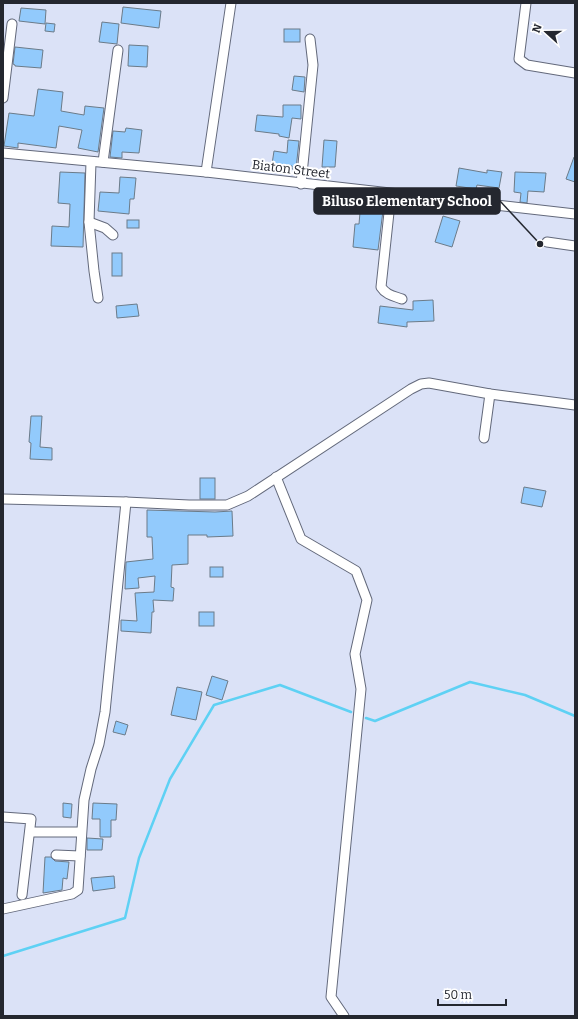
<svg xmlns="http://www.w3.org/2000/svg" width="578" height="1019" font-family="Bitter,serif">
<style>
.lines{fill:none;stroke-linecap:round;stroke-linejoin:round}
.stream{stroke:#5ed1f4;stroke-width:2.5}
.building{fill:#92cafc;stroke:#6b7b89}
.minor-casing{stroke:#63697b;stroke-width:11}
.minor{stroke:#fff;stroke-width:9}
.labels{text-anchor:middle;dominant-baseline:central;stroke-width:4;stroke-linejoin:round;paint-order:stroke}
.street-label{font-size:13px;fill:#24272f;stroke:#fff}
.leader{fill:none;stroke:#24272f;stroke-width:1.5}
.callout-dot{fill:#24272f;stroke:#fff;stroke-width:1.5}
.callout{fill:#24272f;stroke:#24272f;stroke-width:1.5}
.callout-label{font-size:14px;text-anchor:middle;font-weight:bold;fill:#fff}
</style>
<rect width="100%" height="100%" fill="#dbe2f7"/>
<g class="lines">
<g class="stream">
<path d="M366 718 375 721 470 682 525 695 575 716"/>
<path d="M3 956 125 918 139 858 170 779 214 705 280 685 351 712"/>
</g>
</g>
<g class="building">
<path d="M123 7 161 11 159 28 121 23Z"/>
<path d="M21 8 46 10 45 24 19 21Z"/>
<path d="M102 22 119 24 117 44 99 42Z"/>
<path d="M46 23 55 24 54 32 45 31Z"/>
<rect x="284" y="29" width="16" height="13"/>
<path d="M129 45 148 46 147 67 128 66Z"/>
<path d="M15 47 43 50 41 68 15 66V65L13 64Z"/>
<path d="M294 76 305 77 304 92 292 90Z"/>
<path d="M38 89 63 92 61 111 84 115 85 106 104 108 98 152 78 148 82 130 59 126 56 148 18 143V148L4 146 9 113 34 116Z"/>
<path d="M283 105H301V119L292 118 289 138 279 136V134L255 131 257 115 283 117Z"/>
<path d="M126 128 142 130 139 153 122 152V158L110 157 113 131 125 132Z"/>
<path d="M288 140 299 141 296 169H292V166L272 164 274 151 287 153Z"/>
<path d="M324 140 337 141 335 167H322Z"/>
<path d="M574 157H575V182L566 179Z"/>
<path d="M459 168 487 173V170L502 172 499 188 477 185 476 189 456 186Z"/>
<path d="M60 172 85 173 83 247 51 246 52 226 69 227 70 204 58 203Z"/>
<path d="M515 172 546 173 544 192 528 191 527 203 520 202 521 193 514 192Z"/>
<path d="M120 177 136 178 134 199H130L129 214 98 211 100 192 119 193Z"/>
<path d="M361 201 384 203 378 250 353 247 355 224H359Z"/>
<path d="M443 216 460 221 452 247 435 242Z"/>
<rect x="127" y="220" width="12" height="8"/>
<rect x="112" y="253" width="10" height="23"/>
<path d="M433 300 434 321 407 322V327L378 323 380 306 413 310V301Z"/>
<path d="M137 304 139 316 117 318 116 306Z"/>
<path d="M31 416H42L40 447 52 448V460L30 459 31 443 29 442Z"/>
<rect x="200" y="478" width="15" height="21"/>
<path d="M524 487 546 491 542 507 521 503Z"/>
<path d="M147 510 215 512 232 511 233 536 207 537V535H188V564L172 565 171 587 174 588 173 601 153 600 154 612H152L151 633 121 631V620L137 621 135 593 154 592 155 576 138 578 139 588 125 589 126 562 153 559 152 537H147Z"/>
<rect x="210" y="567" width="13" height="10"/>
<rect x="199" y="612" width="15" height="14"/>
<path d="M212 676 228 681 222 700 206 695Z"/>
<path d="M177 687 202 692 196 720 171 715Z"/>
<path d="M116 721 128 725 125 735 113 732Z"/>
<path d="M63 803 72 804 71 818 63 817Z"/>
<path d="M93 803 117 804 116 820H111V837H100V819H92Z"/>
<path d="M87 838 103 839 102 850H87Z"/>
<path d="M45 857H51L55 861 69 862 67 879 63 878 62 890 43 893Z"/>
<path d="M114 876 115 888 93 891 91 878Z"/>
</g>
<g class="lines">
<g class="minor-casing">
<g id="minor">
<path d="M526 3 519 59 527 65 575 73"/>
<path d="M3 98 12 24"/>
<path d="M3 153 206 172 575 214"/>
<path d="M91 162 89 222 94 271 98 298"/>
<path d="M103 162 118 50"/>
<path d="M206 172 231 3"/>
<path d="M301 184 313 65 310 39"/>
<path d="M391 194 381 287C386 295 394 296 402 299"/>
<path d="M89 222 105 228 113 235"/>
<path d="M547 242 575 246"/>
<path d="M484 438 490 394"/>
<path d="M276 477 301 539 356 571 367 600 355 654 361 689 331 997 344 1016"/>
<path d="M3 499 126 502 189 505H227L248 496 411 389 421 384 429 383 490 394 575 405"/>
<path d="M3 817 31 819 22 895"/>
<path d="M30 832H81"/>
<path d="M56 855 80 856"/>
<path d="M3 909 72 894 78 890 84 800 91 769 99 744 105 712 126 502"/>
</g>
</g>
<use href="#minor" class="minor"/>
</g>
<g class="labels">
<g class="street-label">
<text transform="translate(291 169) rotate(7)">Biaton Street</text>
</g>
</g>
<path class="leader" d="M540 244L500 201"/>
<circle class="callout-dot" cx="540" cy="244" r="4"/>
<rect class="callout" x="314" y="188" width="186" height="26" rx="4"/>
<g class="callout-label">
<text x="407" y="206">Biluso Elementary School</text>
</g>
<rect width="578" height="1019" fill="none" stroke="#24272f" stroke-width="8"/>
<g transform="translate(546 32) rotate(291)" stroke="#ffffff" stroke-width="3" paint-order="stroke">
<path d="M0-3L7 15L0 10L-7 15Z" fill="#24272f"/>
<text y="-6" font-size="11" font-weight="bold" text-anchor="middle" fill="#24272f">N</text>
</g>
<path d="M438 999v6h68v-6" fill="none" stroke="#24272f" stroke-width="2"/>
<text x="444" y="999" font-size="12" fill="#24272f" stroke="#ffffff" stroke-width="3" paint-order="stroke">50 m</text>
</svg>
